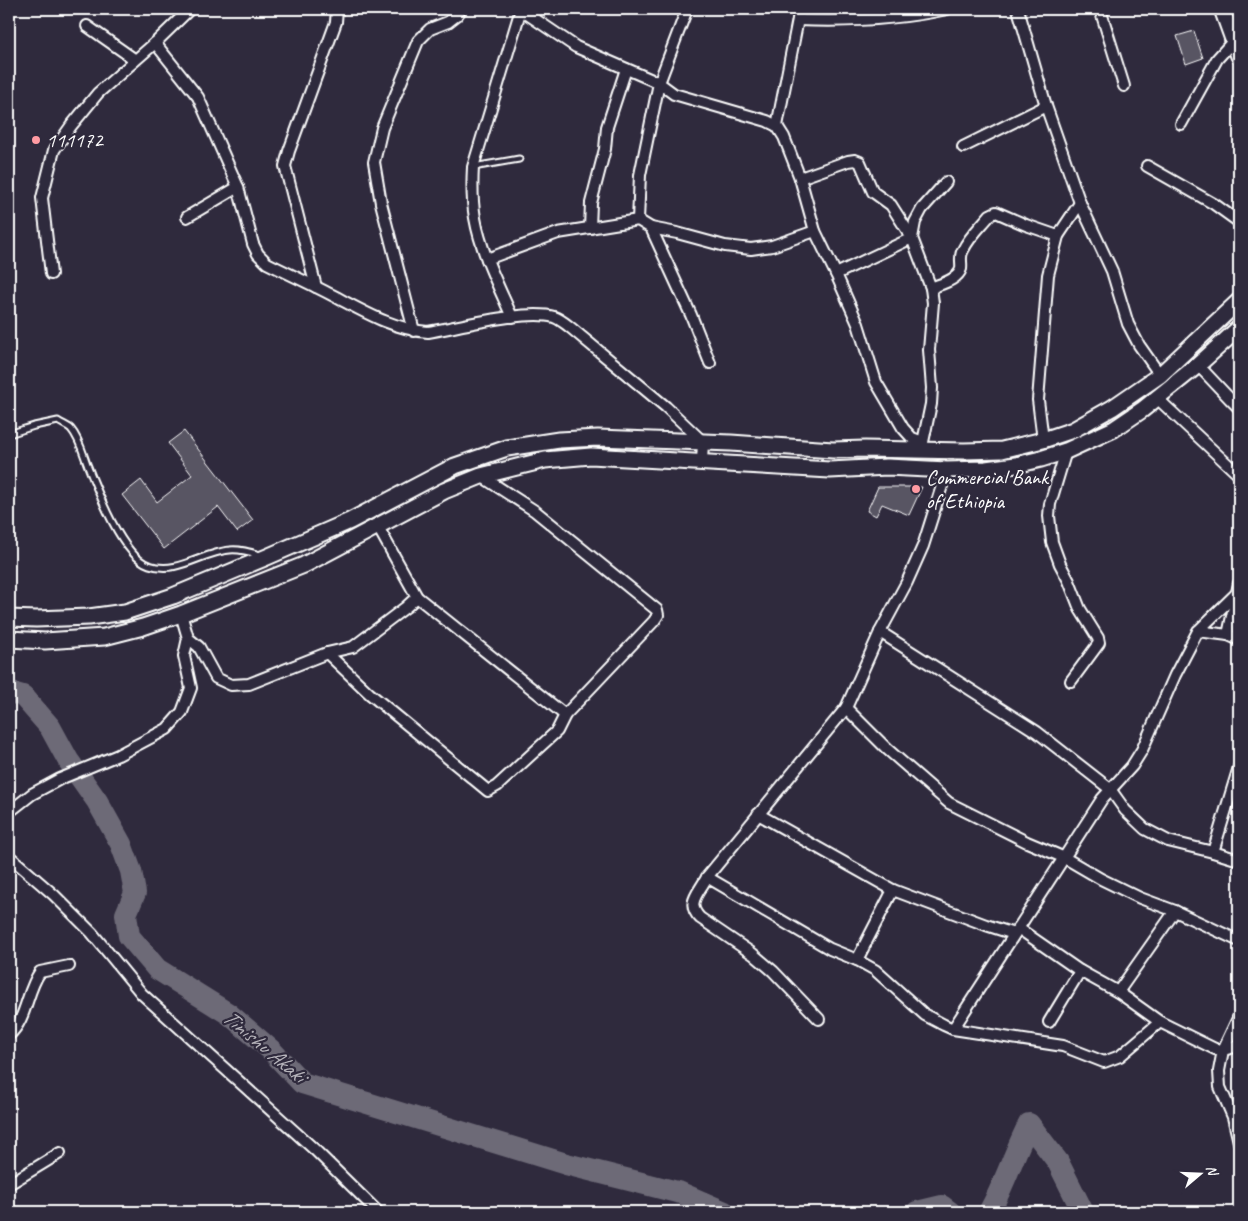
<svg xmlns="http://www.w3.org/2000/svg" width="1248" height="1221" font-family="Caveat,sans-serif">
<style>
.lines{fill:none;stroke-linecap:round;stroke-linejoin:round}
.river{stroke:#6d6a77;stroke-width:22}
.building{fill:#595564;stroke:#fff}
.service-casing{stroke:#fff;stroke-width:9}
.minor-casing{stroke:#fff;stroke-width:14}
.primary-casing{stroke:#fff;stroke-width:19}
.service{stroke:#2f2a3d;stroke-width:5}
.minor{stroke:#2f2a3d;stroke-width:10}
.primary{stroke:#2f2a3d;stroke-width:15}
.poi-dot{fill:#ff9aa2;stroke:#2f2a3d;stroke-width:2}
.labels{text-anchor:middle;dominant-baseline:central;stroke-width:4.5;stroke-linejoin:round;paint-order:stroke}
.poi-label{font-size:21px;fill:#fff;stroke:#2f2a3d;text-anchor:start}
.water-label{font-size:22px;font-style:italic;fill:#b6b4bb;stroke:#2f2a3d}
</style>
<rect width="100%" height="100%" fill="#2f2a3d"/>
<filter id="ink" filterUnits="userSpaceOnUse"><feTurbulence type="fractalNoise" baseFrequency=".02" numOctaves="2"/><feDisplacementMap in="SourceGraphic" scale="10" xChannelSelector="R" yChannelSelector="G"/><feConvolveMatrix kernelMatrix="1 2 1 2 8 2 1 2 1" color-interpolation-filters="sRGB"/></filter>
<g filter="url(#ink)">
<g class="lines">
<g class="river">
<path d="M9 692 23 696 50 727 68 760 97 801 121 844 131 871 135 893 126 914 129 936 157 969 229 1014 271 1050 302 1083 566 1164 681 1193 725 1212"/>
<path d="M917 1212 942 1206 950 1212"/>
<path d="M989 1212C1005 1184 1014 1153 1029 1124L1058 1162 1083 1212"/>
</g>
</g>
<g class="building">
<path d="M1194 31 1203 58 1186 64 1177 36Z"/>
<path d="M184 431 253 520 237 532 218 507 164 549 122 495 141 480 157 502 192 475 168 443Z"/>
<path d="M878 487H922L909 515 882 504 876 516 867 511Z"/>
</g>
<g class="lines">
<g class="service-casing">
<g id="service">
<path d="M473 167 519 159"/>
<path d="M9 434 34 426 58 421C62 424 68 426 71 429 79 438 83 453 87 464 97 490 122 556 149 565 178 575 202 552 230 550 240 549 250 552 260 555"/>
</g>
</g>
<g class="minor-casing">
<g id="minor">
<path d="M520 9 576 47 659 83 674 94 767 121 777 126 784 137 800 178 815 231 836 274 858 324 876 382 903 428 912 438 923 442V449"/>
<path d="M1018 9 1046 106 1080 203 1112 271 1128 324 1139 345 1160 375"/>
<path d="M1100 9 1124 86"/>
<path d="M798 20C848 22 897 20 947 9"/>
<path d="M87 26 134 59"/>
<path d="M155 43 198 97 238 187 253 244 258 254 267 263C289 274 311 284 332 295 363 311 392 329 428 332 458 327 527 309 554 317 560 319 566 324 571 328L666 407 703 442 702 462"/>
<path d="M1181 124 1217 59 1234 40"/>
<path d="M777 126 800 9"/>
<path d="M963 147 1046 106"/>
<path d="M1147 166 1214 204 1239 222"/>
<path d="M800 178 848 161 855 160 860 162 873 192 891 205 912 238 836 274"/>
<path d="M187 217 238 187"/>
<path d="M638 220 640 175 659 83 687 9"/>
<path d="M590 228 591 203 605 149 607 127 626 69"/>
<path d="M651 228 677 233 725 246 751 249 772 246 815 231"/>
<path d="M487 259 558 233 638 220 651 228 691 315 710 363"/>
<path d="M51 274 42 198 54 150 71 126 98 93 155 43 190 9"/>
<path d="M316 287 285 166 289 151 336 22 337 9"/>
<path d="M931 288C940 284 958 280 961 269 962 262 959 256 963 250 969 237 981 226 990 215L996 212 1026 225 1058 236"/>
<path d="M512 317C498 285 481 252 475 218 472 201 472 184 473 167L521 9"/>
<path d="M414 331 381 203 374 162 382 128 418 41 430 29 448 22 457 15 461 9"/>
<path d="M1198 365 1230 399 1239 408"/>
<path d="M1157 398 1239 475"/>
<path d="M1043 440 1038 400 1048 275 1058 236 1080 203"/>
<path d="M923 442 931 404 932 388 929 350 933 303 931 288 912 238 915 222 922 209 946 182"/>
<path d="M1066 451 1050 504 1049 516 1052 542 1060 564 1069 581 1080 609 1098 638 1099 643 1071 681"/>
<path d="M378 527 417 597 565 715"/>
<path d="M1198 631 1237 593"/>
<path d="M880 632 1037 732 1110 789 1125 810 1145 829 1168 841 1213 852 1239 767"/>
<path d="M1228 635 1239 583"/>
<path d="M188 638 199 647 216 678 231 685 249 684 327 653 353 647 406 607 417 597"/>
<path d="M327 653 370 694 488 791 497 786 557 731 565 715 654 621 658 615 657 610 535 511 481 476"/>
<path d="M846 708 887 749 949 803 1027 842 1065 858 1101 879 1140 898 1175 911 1239 941"/>
<path d="M9 812 32 794 60 779 118 755 167 729 182 712 191 688 184 656 188 638 181 614"/>
<path d="M758 814 893 890 986 925 1014 934"/>
<path d="M1213 852 1239 860"/>
<path d="M9 856 54 895 92 933 142 994 315 1150 378 1212"/>
<path d="M707 877 830 949 857 960 875 970 925 1015 944 1025 953 1029 1063 1046 1104 1062 1120 1056 1160 1022"/>
<path d="M1018 928 1080 971 1118 992 1160 1022 1215 1049 1223 1050 1239 1016"/>
<path d="M857 960 893 890"/>
<path d="M1118 992 1175 911"/>
<path d="M819 1019 773 971 753 954 700 918C685 903 699 893 707 877L846 708 880 632 907 582 923 546 947 470"/>
<path d="M1049 1022 1080 971"/>
<path d="M953 1029 1102 799 1132 766 1142 750 1175 675 1198 631 1228 635 1239 640"/>
<path d="M9 1035C27 1019 26 992 40 972L69 966"/>
<path d="M1239 1046 1223 1050 1219 1071 1220 1087 1233 1117 1239 1142"/>
<path d="M9 1184 60 1153"/>
</g>
</g>
<g class="primary-casing">
<g id="primary">
<path d="M1222 9 1239 56"/>
<path d="M9 618 36 619 89 617 125 612 173 596 267 557 350 521 455 466 507 448 559 440 598 438 731 443 833 450 865 449 964 451 1002 450 1043 440 1073 430 1112 408 1160 375 1239 301"/>
<path d="M9 639 45 641 104 637 143 627 181 614 304 565 444 491 481 476 545 460 591 456 830 470 887 467 947 470 986 469 1016 465 1041 459 1066 451 1114 429 1142 410 1198 365 1239 328"/>
</g>
</g>
<use href="#service" class="service"/>
<use href="#minor" class="minor"/>
<use href="#primary" class="primary"/>
</g>
</g>
<g class="poi-dot">
<circle cx="36" cy="140" r="5"/>
<circle cx="916" cy="489" r="5"/>
</g>
<g class="labels">
<g class="poi-label">
<text x="46" y="140">111172</text>
<text x="926" y="477">Commercial Bank<tspan x="926" dy="24">of Ethiopia</tspan></text>
</g>
<g class="water-label">
<text transform="translate(264 1046) rotate(40)">Tinishu Akaki</text>
</g>
</g>
<rect width="1248" height="1221" fill="none" stroke="#2f2a3d" stroke-width="30"/>
<rect x="15" y="15" width="1218" height="1191" fill="none" stroke="#fff" stroke-width="2" filter="url(#ink)"/>
<g transform="translate(1200 1174) rotate(71)" stroke="#2f2a3d" stroke-width="4" paint-order="stroke">
<path d="M0-4L9 19L0 12L-9 19Z" fill="#ffffff"/>
<text y="-8" font-size="14" font-weight="bold" text-anchor="middle" fill="#ffffff">N</text>
</g>
</svg>
